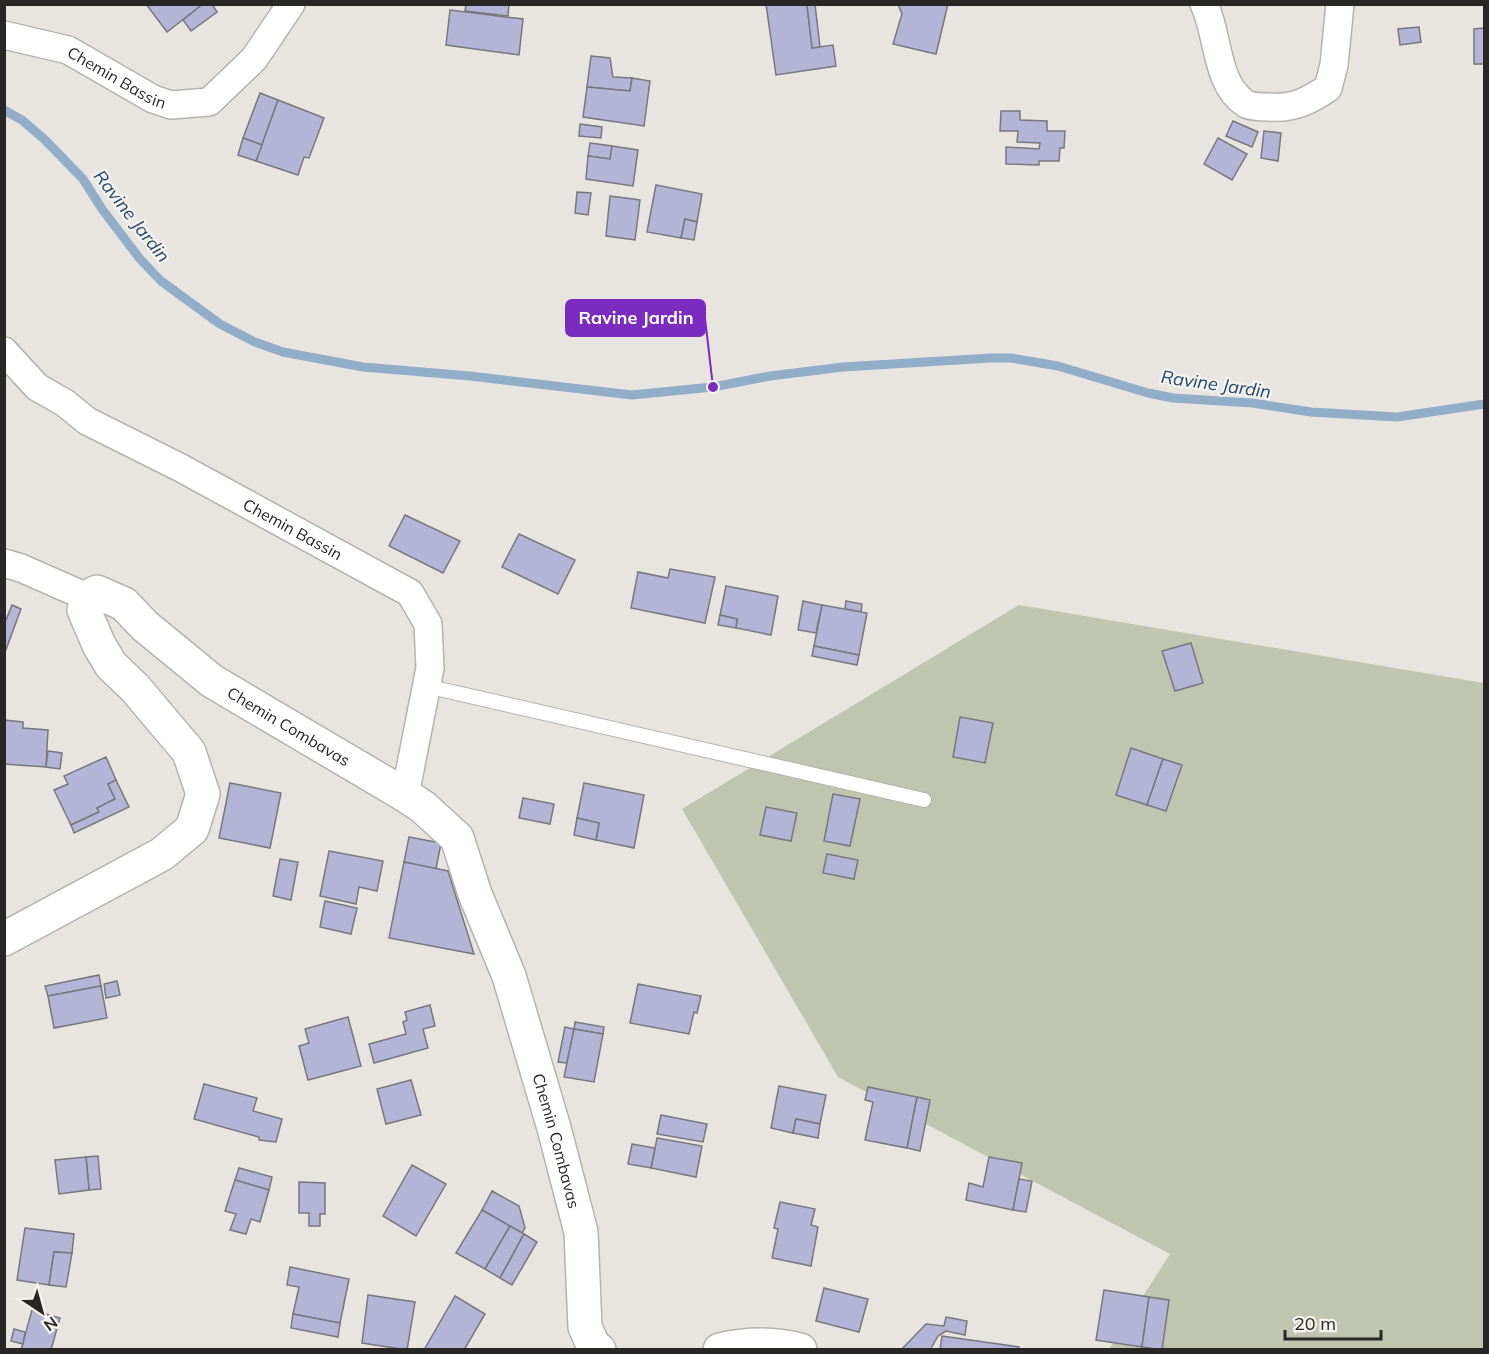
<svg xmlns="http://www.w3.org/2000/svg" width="1489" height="1354" font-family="Mulish,sans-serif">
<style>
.green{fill:#c0c5af}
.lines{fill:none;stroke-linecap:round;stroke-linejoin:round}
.stream{stroke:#92adc7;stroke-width:9}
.building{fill:#b3b4d6;stroke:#77777c;stroke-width:1.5}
.service-casing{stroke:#b6b3ae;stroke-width:16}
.minor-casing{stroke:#b6b3ae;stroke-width:30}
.tertiary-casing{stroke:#b6b3ae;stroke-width:36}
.service{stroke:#fff;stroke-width:14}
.minor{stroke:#fff;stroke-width:27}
.tertiary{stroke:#fff;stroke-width:33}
.labels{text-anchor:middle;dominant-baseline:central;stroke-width:4.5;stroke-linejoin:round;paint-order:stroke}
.street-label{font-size:16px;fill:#282725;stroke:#f6f2ed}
.water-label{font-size:18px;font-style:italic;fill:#20496f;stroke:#f6f2ed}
.leader{fill:none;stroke:#7b2cbf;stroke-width:2}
.callout-dot{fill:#7b2cbf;stroke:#f6f2ed;stroke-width:2}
.callout{fill:#7b2cbf;stroke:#7b2cbf;stroke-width:2}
.callout-label{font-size:18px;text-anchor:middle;font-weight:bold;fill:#fff}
</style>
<rect width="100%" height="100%" fill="#e8e5e0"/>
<path class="green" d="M1019 605 1484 683V1349H1109L1170 1254 838 1077 682 809Z"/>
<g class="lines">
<path class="stream" d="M4 110 22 120 44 139 83 179 102 209 140 259 161 281 220 324 255 342 283 352 363 367 470 376 632 395 713 387 770 376 843 367 991 358H1011L1058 366 1148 393 1173 398 1252 403 1311 412 1397 417 1484 404"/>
</g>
<g class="building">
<path d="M146 4H203L167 32Z"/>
<path d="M203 4H212L217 12 191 31 183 20Z"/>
<path d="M466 4H509L508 16 465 11Z"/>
<path d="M766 4H812L807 5 812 48 833 45 836 66 776 75Z"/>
<path d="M815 4 820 47 812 48 807 5Z"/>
<path d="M898 4H948L936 54 893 44 902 14Z"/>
<path d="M450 10 523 19 519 55 446 45Z"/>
<path d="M1419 27 1421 42 1400 45 1398 29Z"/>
<path d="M1484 28V64H1474V29Z"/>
<path d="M591 56 610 58 613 77 632 78 630 91 587 87Z"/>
<path d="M632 78 650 81 644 126 583 117 587 87 630 91Z"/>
<path d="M260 93 278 100 262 145 243 138Z"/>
<path d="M278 100 324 118 309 158 304 157 298 175 256 161Z"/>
<path d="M1001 111H1020V120L1047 121V131H1065L1064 148H1060L1059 161H1039V165L1006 164V147L1039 149 1040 143 1017 142 1018 131H1000Z"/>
<path d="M1233 121 1258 132 1252 147 1226 136Z"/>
<path d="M580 124 602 127 601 138 579 136Z"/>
<path d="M1264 131 1281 133 1278 161 1261 158Z"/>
<path d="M243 138 262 145 256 161 238 155Z"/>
<path d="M1218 138 1247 154 1232 180 1204 164Z"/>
<path d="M590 143 612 146 610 159 588 156Z"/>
<path d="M612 146 638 150 633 186 586 179 588 156 610 159Z"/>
<path d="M656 185 702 194 697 222 685 219 681 238 647 232Z"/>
<path d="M577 192 591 193 588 215 575 213Z"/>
<path d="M610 196 640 200 635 240 606 236Z"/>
<path d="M685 219 697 222 694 240 681 238Z"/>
<path d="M405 515 460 541 443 573 389 546Z"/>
<path d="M519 534 575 560 558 594 502 567Z"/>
<path d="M670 569 715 577 705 623 631 608 638 572 668 578Z"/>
<path d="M726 586 778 596 771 635 736 628 737 619 720 615Z"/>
<path d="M803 601 822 605 816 633 798 630Z"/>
<path d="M846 601 862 604 861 612 845 609Z"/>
<path d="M12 605 21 609 4 655V625Z"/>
<path d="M822 605 867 613 859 655 814 646Z"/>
<path d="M720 615 737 619 736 628 718 625Z"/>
<path d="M1191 643 1203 683 1175 691 1162 651Z"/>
<path d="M814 646 859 655 857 665 812 656Z"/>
<path d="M960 717 993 723 985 763 953 757Z"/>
<path d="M4 720 23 722V728L48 730 46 767 4 764Z"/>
<path d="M1131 748 1163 759 1147 805 1116 795Z"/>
<path d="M48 751 62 753 60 769 46 767Z"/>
<path d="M106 757 116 780 108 784 115 799 97 808 99 812 71 825 54 790 68 784 64 776Z"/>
<path d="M1163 759 1182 765 1166 811 1147 805Z"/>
<path d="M116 780 129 807 74 833 71 825 99 812 97 808 115 799 108 784Z"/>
<path d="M230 783 281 793 270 848 219 838Z"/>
<path d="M584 783 644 795 634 848 596 840 599 823 577 818Z"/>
<path d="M833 794 860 799 850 846 824 841Z"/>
<path d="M523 798 554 804 550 824 519 818Z"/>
<path d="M766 807 797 813 791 841 760 835Z"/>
<path d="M577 818 599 823 596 840 574 835Z"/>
<path d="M409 837 441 843 436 869 404 862Z"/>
<path d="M329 851 383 861 377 891 359 887 356 904 320 896Z"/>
<path d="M827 854 858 860 854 879 823 873Z"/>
<path d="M280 859 298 862 291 900 273 896Z"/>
<path d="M404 862 448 871 474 954 389 938Z"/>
<path d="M325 901 357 908 351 934 320 927Z"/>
<path d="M99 975 101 986 48 996 45 986Z"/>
<path d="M117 981 120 995 106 998 104 984Z"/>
<path d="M638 984 701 996 697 1013 694 1012 689 1034 630 1023Z"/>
<path d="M101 986 107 1018 54 1028 48 996Z"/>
<path d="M430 1005 435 1026 423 1029 428 1048 374 1063 369 1044 406 1034 403 1022 407 1020 405 1012Z"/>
<path d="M348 1017 361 1066 308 1080 299 1046 309 1043 305 1029Z"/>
<path d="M575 1022 604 1027 603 1034 574 1029Z"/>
<path d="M565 1027 574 1029 567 1063 558 1062Z"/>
<path d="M574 1029 603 1034 594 1082 564 1077Z"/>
<path d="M411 1080 421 1115 386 1124 377 1089Z"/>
<path d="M204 1084 257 1098 253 1111 282 1119 276 1142 259 1140V1137L194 1119Z"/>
<path d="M779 1086 826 1095 820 1124 796 1119 793 1133 771 1128Z"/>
<path d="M868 1087 917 1097 907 1148 865 1140 873 1102 865 1100Z"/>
<path d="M917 1097 930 1100 920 1151 907 1148Z"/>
<path d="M661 1115 707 1124 703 1142 657 1134Z"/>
<path d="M796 1119 820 1124 818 1138 793 1133Z"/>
<path d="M657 1138 702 1146 696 1177 651 1168Z"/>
<path d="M632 1144 655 1148 651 1168 628 1164Z"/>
<path d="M98 1156 101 1189 89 1190 86 1157Z"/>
<path d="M86 1157 89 1190 59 1194 55 1160Z"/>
<path d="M989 1157 1022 1163 1013 1210 966 1200 969 1183 983 1187Z"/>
<path d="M412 1165 446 1184 416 1236 383 1216Z"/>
<path d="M239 1168 272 1177 269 1190 235 1180Z"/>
<path d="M1019 1179 1032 1181 1026 1212 1013 1210Z"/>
<path d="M235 1180 269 1190 260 1222 251 1219 246 1234 230 1230 236 1214 225 1211Z"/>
<path d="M299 1182 325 1183V1214H320V1226H309V1213H299Z"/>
<path d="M492 1191 519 1206 525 1228 522 1233 482 1210Z"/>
<path d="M780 1202 815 1209 811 1225 818 1227 811 1266 772 1258 778 1229 774 1228Z"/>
<path d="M482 1210 510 1226 485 1269 456 1253Z"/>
<path d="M510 1226 524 1234 500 1278 485 1269Z"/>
<path d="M25 1228 74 1234 72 1253 54 1252 49 1285 17 1280Z"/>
<path d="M524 1234 537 1242 512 1285 500 1278Z"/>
<path d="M54 1252 72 1253 66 1287 49 1285Z"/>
<path d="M290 1267 349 1279 340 1323 293 1314 299 1287 287 1285Z"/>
<path d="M824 1288 868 1299 859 1332 816 1321Z"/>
<path d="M1104 1290 1149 1297 1142 1347 1096 1340Z"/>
<path d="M368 1295 415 1302 407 1350 362 1343Z"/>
<path d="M455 1296 485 1314 464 1350H424Z"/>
<path d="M1149 1297 1169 1300 1162 1350 1142 1347Z"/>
<path d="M32 1310 60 1318 51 1350H21Z"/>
<path d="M293 1314 340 1323 338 1337 291 1328Z"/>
<path d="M946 1317 967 1321 965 1335 946 1331 938 1336 930 1350H901L926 1324 944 1326Z"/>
<path d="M14 1329 25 1332 23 1344 11 1341Z"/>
<path d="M942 1336 1019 1347V1350H940Z"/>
</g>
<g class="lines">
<g class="service-casing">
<path id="service" d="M426 686 924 800"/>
</g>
<g class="minor-casing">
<g id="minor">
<path d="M1204 4C1219 35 1215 84 1246 104 1252 107 1262 107 1269 107 1293 109 1309 101 1328 88L1334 65 1340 4"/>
<path id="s1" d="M4 35 68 50 153 99 171 105 209 102 254 59 291 4"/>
<path id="s2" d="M4 351 37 387 65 403 87 421 181 468 410 593 428 624 430 668 405 795"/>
<path d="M4 563 21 568 87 597"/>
</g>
</g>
<g class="tertiary-casing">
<g id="tertiary">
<path id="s3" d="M4 939 162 854 192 829 203 794 189 752 135 688 111 665 99 645 84 610 87 597 97 592 124 604 145 626 212 681 405 795 423 807 457 838 475 894 509 976 554 1128 581 1232 585 1327 593 1345 599 1350"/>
<path d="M720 1350C748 1343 772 1343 800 1350"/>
</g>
</g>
<use href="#service" class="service"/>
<use href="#minor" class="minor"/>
<use href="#tertiary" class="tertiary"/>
</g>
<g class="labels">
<g class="street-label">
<text stroke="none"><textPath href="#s1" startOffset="122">Chemin Bassin</textPath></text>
<text stroke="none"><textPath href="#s2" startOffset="342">Chemin Bassin</textPath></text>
<text stroke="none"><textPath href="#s3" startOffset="738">Chemin Combavas</textPath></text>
<text stroke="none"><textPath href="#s3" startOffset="1260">Chemin Combavas</textPath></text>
</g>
<g class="water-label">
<text transform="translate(132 216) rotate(52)">Ravine Jardin</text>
<text transform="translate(1216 384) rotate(8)">Ravine Jardin</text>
</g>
</g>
<path class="leader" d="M713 387L705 318"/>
<circle class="callout-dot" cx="713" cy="387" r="6"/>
<rect class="callout" x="566" y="300" width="139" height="36" rx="6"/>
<g class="callout-label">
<text x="636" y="324">Ravine Jardin</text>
</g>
<rect width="1489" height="1354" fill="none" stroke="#282725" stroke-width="12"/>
<g transform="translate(42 1312) rotate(144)" stroke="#f6f2ed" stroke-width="4.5" paint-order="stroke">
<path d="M0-4.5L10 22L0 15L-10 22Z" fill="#282725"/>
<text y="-9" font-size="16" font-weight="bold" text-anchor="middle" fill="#282725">N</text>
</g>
<path d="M1285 1330v9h96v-9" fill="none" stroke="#282725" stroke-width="3"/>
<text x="1294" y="1330" font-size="18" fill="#282725" stroke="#f6f2ed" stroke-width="4.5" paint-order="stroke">20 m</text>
</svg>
